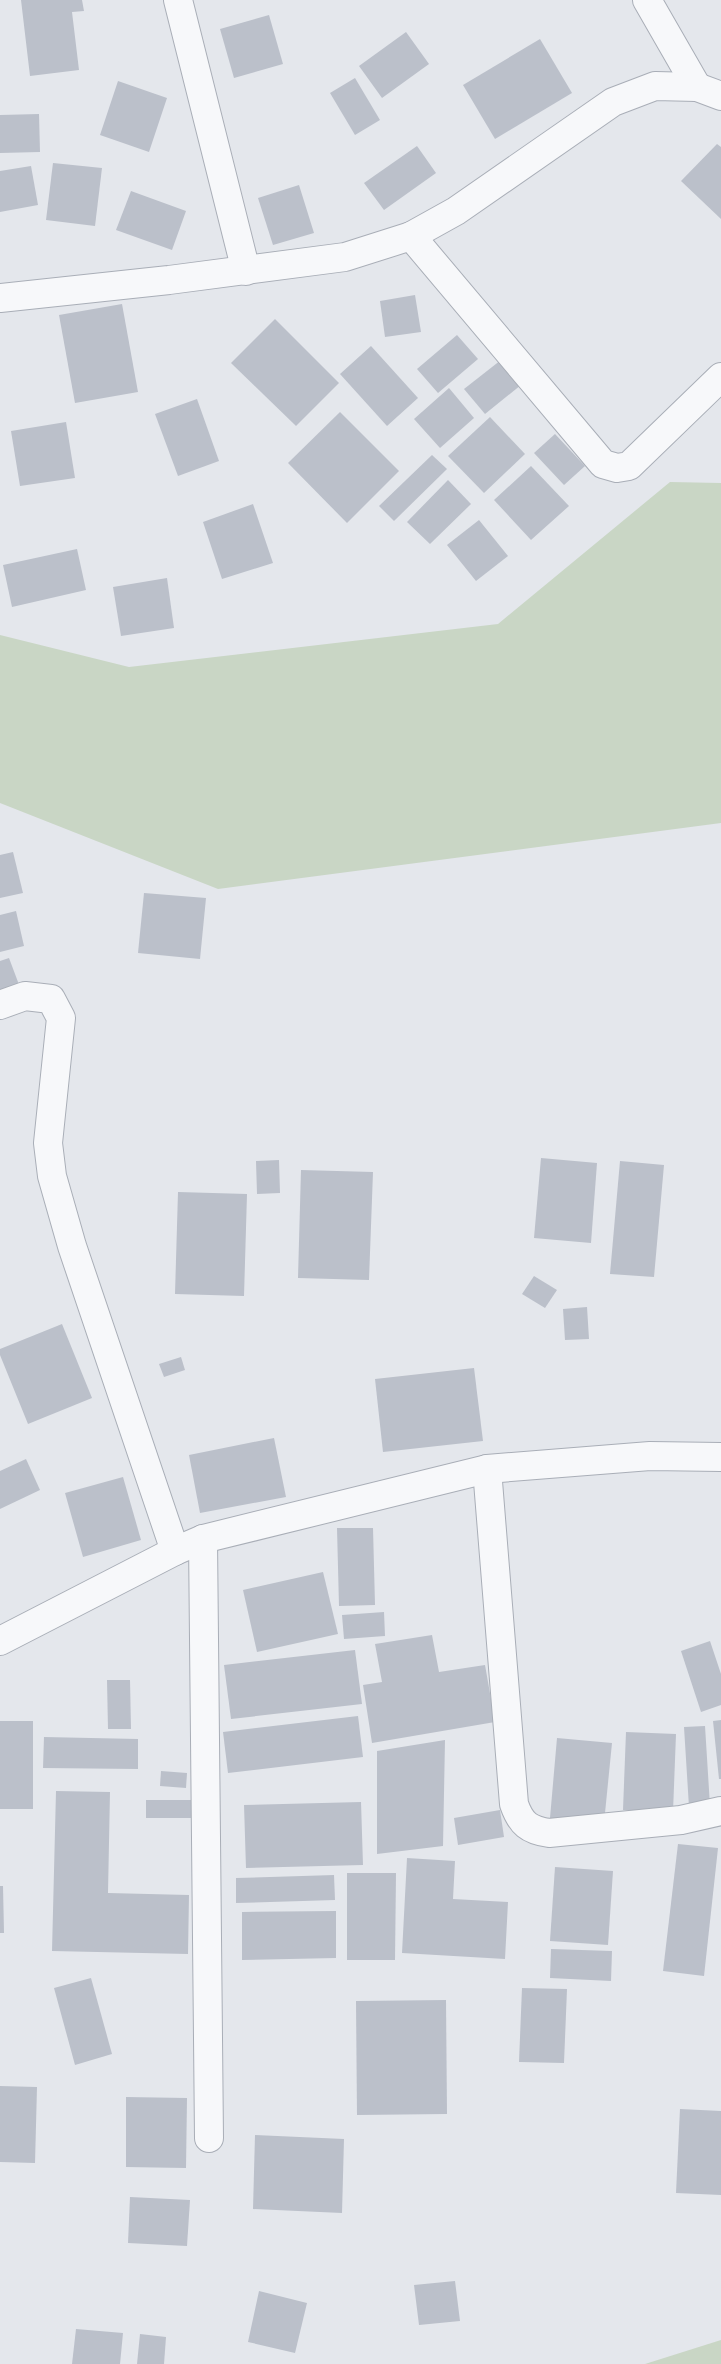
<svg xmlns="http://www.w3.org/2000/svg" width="721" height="2364" font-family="Rubik,sans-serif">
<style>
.green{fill:#c9d6c5}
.building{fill:#bbc0ca}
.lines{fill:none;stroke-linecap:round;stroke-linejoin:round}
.minor-casing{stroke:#a9aeb7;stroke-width:30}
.minor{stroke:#f7f8fa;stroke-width:28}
</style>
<rect width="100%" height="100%" fill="#e4e7ec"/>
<g class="green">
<path d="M670 482 721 483V823L218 889 0 803V635L129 667 498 624Z"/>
<path d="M721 2340V2364H645Z"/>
</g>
<g class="building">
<path d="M21 0H82L84 11 72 12 79 70 30 76Z"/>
<path d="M269 15 283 64 234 78 220 29Z"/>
<path d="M406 32 429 64 382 98 359 66Z"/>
<path d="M540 39 572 93 495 139 463 85Z"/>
<path d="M355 78 380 120 355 135 330 93Z"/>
<path d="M118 81 167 98 149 152 100 135Z"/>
<path d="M39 114 40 152 0 153V115Z"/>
<path d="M717 144 721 147V219L681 181Z"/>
<path d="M417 146 436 173 384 210 364 183Z"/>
<path d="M53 163 102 168 95 226 46 220Z"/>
<path d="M31 166 38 205 0 212V171Z"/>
<path d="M299 185 314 233 273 245 258 198Z"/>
<path d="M131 191 186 211 172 250 116 230Z"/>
<path d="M415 295 421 332 385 337 380 301Z"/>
<path d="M122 304 138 392 75 403 59 315Z"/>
<path d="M275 319 339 383 296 426 231 363Z"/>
<path d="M457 335 478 359 438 393 417 369Z"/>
<path d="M371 346 418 398 387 426 340 374Z"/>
<path d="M501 360 521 385 485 414 464 389Z"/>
<path d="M449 388 474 418 440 448 414 419Z"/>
<path d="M197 399 219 461 178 476 155 414Z"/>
<path d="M340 412 399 471 347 523 288 463Z"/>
<path d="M490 417 525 454 484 493 448 456Z"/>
<path d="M66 422 75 478 20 486 11 431Z"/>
<path d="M555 434 585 466 564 485 534 453Z"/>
<path d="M432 455 447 469 394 521 379 506Z"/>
<path d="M531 466 569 506 531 540 494 500Z"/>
<path d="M448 480 471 504 430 544 407 522Z"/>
<path d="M253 504 273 563 222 579 203 522Z"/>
<path d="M479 520 508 556 476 581 447 545Z"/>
<path d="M77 549 86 590 12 607 3 565Z"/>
<path d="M167 578 174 628 121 636 113 587Z"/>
<path d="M13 852 23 893 0 898V855Z"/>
<path d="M144 893 206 898 200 959 138 953Z"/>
<path d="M16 911 24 946 0 952V915Z"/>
<path d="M9 958 21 990 0 997V961Z"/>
<path d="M541 1158 597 1163 591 1243 534 1238Z"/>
<path d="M279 1160 280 1193 257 1194 256 1161Z"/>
<path d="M620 1161 664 1165 654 1277 610 1274Z"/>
<path d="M301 1170 373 1172 369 1280 298 1278Z"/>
<path d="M178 1192 247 1194 244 1296 175 1294Z"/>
<path d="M534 1276 557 1290 545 1308 522 1294Z"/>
<path d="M587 1307 589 1339 565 1340 563 1309Z"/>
<path d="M62 1324 92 1398 28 1424 0 1355V1349Z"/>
<path d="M181 1357 185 1370 164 1377 159 1364Z"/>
<path d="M474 1368 483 1441 383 1452 375 1379Z"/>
<path d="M274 1438 286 1497 200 1513 189 1455Z"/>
<path d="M26 1459 40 1490 0 1509V1471Z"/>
<path d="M123 1477 141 1540 83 1557 65 1493Z"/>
<path d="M337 1528H373L375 1605 339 1606Z"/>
<path d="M323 1572 338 1634 257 1652 243 1590Z"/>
<path d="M384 1612 385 1636 344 1639 342 1615Z"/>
<path d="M432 1635 439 1672 485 1665 495 1722 372 1743 363 1685 382 1682 375 1644Z"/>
<path d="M710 1641 721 1674V1705L701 1712 681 1651Z"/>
<path d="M355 1650 362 1704 231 1719 224 1665Z"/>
<path d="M107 1680H130L131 1729H108Z"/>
<path d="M358 1716 363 1757 228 1773 223 1732Z"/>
<path d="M721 1720V1779H719L713 1721Z"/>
<rect x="0" y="1721" width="33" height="88"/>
<path d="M705 1726 710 1806 689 1807 684 1727Z"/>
<path d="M626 1732 676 1734 673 1812 623 1810Z"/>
<path d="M44 1737 138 1739V1769L43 1768Z"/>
<path d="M557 1738 612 1743 604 1823 550 1818Z"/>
<path d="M445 1740 443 1846 377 1854V1751Z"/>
<path d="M161 1771 187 1773 186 1788 160 1786Z"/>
<path d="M56 1791 110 1792 108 1893 189 1895 188 1954 52 1951Z"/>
<path d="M146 1800H192L193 1818H146Z"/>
<path d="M361 1802 363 1865 246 1868 244 1805Z"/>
<path d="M500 1810 504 1837 458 1845 454 1818Z"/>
<path d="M678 1844 718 1848 704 1976 663 1971Z"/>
<path d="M407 1858 455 1861 453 1899 508 1902 505 1959 402 1953Z"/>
<path d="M555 1867 613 1871 608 1945 550 1941Z"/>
<path d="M347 1873H396L395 1960H347Z"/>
<path d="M334 1875 335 1900 236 1903V1878Z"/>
<path d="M0 1886H3L4 1933H0Z"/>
<path d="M336 1911V1958L242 1960V1912Z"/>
<path d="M551 1949 612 1951 611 1981 550 1978Z"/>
<path d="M91 1978 112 2054 75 2065 54 1988Z"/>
<path d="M522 1988 567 1989 564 2063 519 2062Z"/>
<path d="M446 2000 447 2114 357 2115 356 2001Z"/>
<path d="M0 2086 37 2087 35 2163 0 2162Z"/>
<path d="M126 2097 187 2098 186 2168 126 2167Z"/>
<path d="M680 2109 721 2111V2195L676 2193Z"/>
<path d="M255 2135 344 2139 342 2213 253 2209Z"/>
<path d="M130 2197 190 2200 187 2246 128 2243Z"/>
<path d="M455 2281 460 2321 419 2325 414 2285Z"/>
<path d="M259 2291 307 2303 295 2353 248 2342Z"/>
<path d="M76 2329 123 2333 120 2364H72Z"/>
<path d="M140 2334 166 2337 164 2364H137Z"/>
</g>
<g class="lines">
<g class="minor-casing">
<g id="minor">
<path d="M178 0 246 271"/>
<path d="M647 0 697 87"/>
<path d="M411 236 603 464 617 468 629 466 721 377"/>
<path d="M0 298 169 280 345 257 411 236 456 211 613 102 655 86 697 87 721 96"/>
<path d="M0 1005 25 996 51 999 61 1018 48 1143 52 1176 72 1246 175 1551"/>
<path d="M487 1469 514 1804C521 1824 529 1830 549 1833L681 1820 721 1811"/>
<path d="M203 1539 209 2138"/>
<path d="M0 1641 175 1551 203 1539 487 1469 650 1456 721 1457"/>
</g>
</g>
<use href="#minor" class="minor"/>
</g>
</svg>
